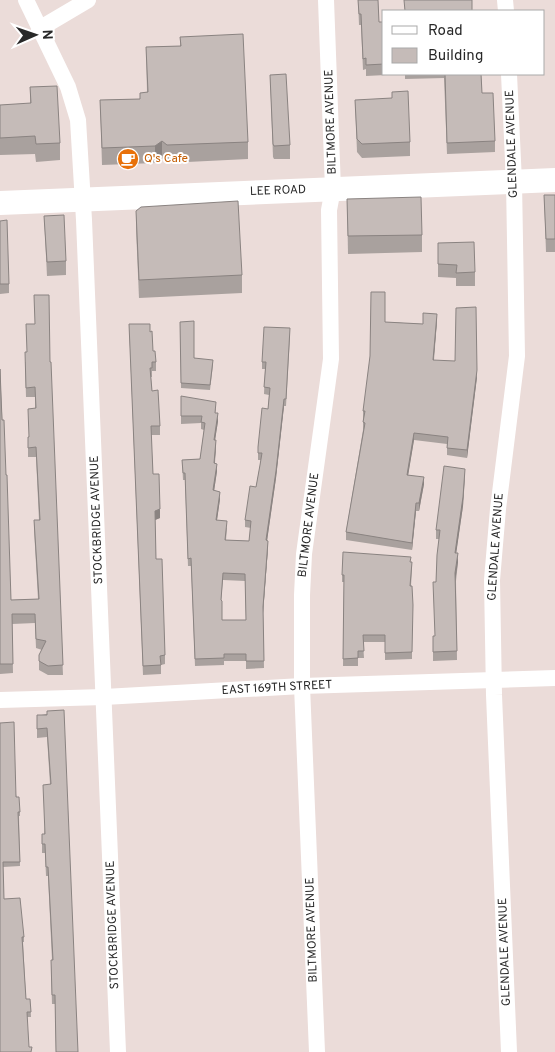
<svg xmlns="http://www.w3.org/2000/svg" width="555" height="1052" font-family="Overpass,sans-serif">
<style>
.lines{fill:none;stroke-linecap:round;stroke-linejoin:round}
.street{stroke:#fff;stroke-width:16}
.secondary{stroke:#fff;stroke-width:24}
.wall{fill:#a9a19e;fill-rule:evenodd}
.shaded-wall{fill:#8a8381}
.building{fill:#c5bbb8;stroke:#8a8381;fill-rule:evenodd}
.labels{text-anchor:middle;dominant-baseline:central;stroke-width:4;stroke-linejoin:round;paint-order:stroke}
.street-label{font-size:12px;fill:#282828;stroke:#fff}
.food-label{font-size:12px;fill:#c56008;stroke:#fff;text-anchor:start}
</style>
<rect width="100%" height="100%" fill="#ebdcd9"/>
<g class="lines">
<g class="street">
<path d="M26 0 68 87 78 120 84 220 118 1052"/>
<path d="M505 0 506 11"/>
<path d="M39 29 88 0"/>
<path d="M0 700 104 697 302 686 555 678"/>
<path d="M317 1052 302 686V595L304 554 331 359 329 210 333 189 326 0"/>
<path d="M509 1052 494 695 492 580 498 509 517 356 514 182 509 74"/>
</g>
<path class="secondary" d="M0 203 555 180"/>
</g>
<g class="wall">
<path d="M358 0H378L379 22 383 30H384V74H481L482 93 495 141V152L447 154 444 78 405 79V74L366 76V69L363 70 361 25H359Z"/>
<path d="M180 37 248 142V159L167 163 162 158 155 163 102 165 100 100 140 99 147 92 146 47 180 46Z"/>
<path d="M270 75 290 145V159H274L273 157Z"/>
<path d="M30 87 60 143V160L36 162 35 154 0 155V105L30 104Z"/>
<path d="M355 100 410 142V156L362 158 357 152Z"/>
<path d="M544 195H555V252H546Z"/>
<path d="M347 199 422 235V252L348 254Z"/>
<path d="M136 211 242 275V293L139 298 136 228Z"/>
<path d="M44 216 66 261V275L47 276Z"/>
<path d="M0 221 9 284V293L0 294Z"/>
<path d="M438 243 475 272V286H456V278L438 277Z"/>
<path d="M437 321 434 360 477 377 467 458 447 455V444L414 440 408 475 424 484 419 511H416L412 550 346 540V532L363 430V411L385 322 423 324Z"/>
<path d="M180 322 194 358 213 365 210 390 181 388Z"/>
<path d="M129 324 150 332 153 351 156 362V371H152V377H151L152 391 160 426V435H151L153 474 160 518 155 520 156 559 165 655V664L161 665V674L143 675Z"/>
<path d="M290 336 286 406H284L276 478 267 541 268 548 263 613 264 668 246 669V661H224V665L195 666 191 566H188L185 480H183L182 460 200 459 204 430 201 429V423L181 424V416L216 409 215 413 218 421 215 440 216 447 215 463 217 471 214 491 220 499 217 520 227 528 226 540 249 541 251 528 245 527V520L256 487 261 460H258V447L268 409 269 395 264 394 265 369H262V362ZM223 580 245 581 246 620H222L221 601Z"/>
<path d="M25 362H50L63 675H48L39 670V655L42 650 36 648 35 623 12 624 13 673 0 674V369L11 600 38 599 34 529V520H39L36 457H28V446L29 437 35 408V397H26Z"/>
<path d="M465 478 463 506 456 553 458 562 456 581 457 660 433 661V636H435L436 582 439 539H436V530Z"/>
<path d="M411 562 412 569 411 586H412V659L385 660V642H363L364 658H358V666H343L344 582H342V575Z"/>
<path d="M64 710 56 1052 55 1004H52L51 969 52 960 48 876H46L45 853H42V843L44 834 50 784 47 737 37 738V716Z"/>
<path d="M0 723 20 812V816H19L20 866 3 867 4 899 24 937V942H23L26 999H30L31 1017H27L0 1052Z"/>
</g>
<g class="shaded-wall">
<path d="M162 141V158L155 163V146Z"/>
<path d="M437 314V321L433 367V360Z"/>
<path d="M477 370V377L467 458V450Z"/>
<path d="M284 399V406L276 478 266 548V540Z"/>
<path d="M218 413V421L214 447V440Z"/>
<path d="M414 433V440L407 482V475Z"/>
<path d="M216 440V447L214 470V463Z"/>
<path d="M217 464V471L213 498V490Z"/>
<path d="M465 469 463 506 455 562V553Z"/>
<path d="M424 477V484L419 511V503Z"/>
<path d="M220 492V499L216 527V520Z"/>
<path d="M416 503V511L412 550V543Z"/>
<path d="M160 509V518L155 520V511Z"/>
<path d="M268 541V548L263 614V607Z"/>
<path d="M458 553V562L455 582V573Z"/>
</g>
<g class="building">
<path d="M358 0H378L379 22H383V30H384V64L366 65V58L363 59 361 14H359Z"/>
<path d="M404 0H472V11H405Z"/>
<path d="M243 34 248 142 167 145 162 141 155 146 102 148 100 100 140 99V93L148 92 146 47 181 46 180 37Z"/>
<path d="M286 74 290 145 274 146 273 144 270 75Z"/>
<path d="M445 74H481L482 93H493L495 141 447 143Z"/>
<path d="M57 86 60 143 36 144 35 136 0 138V105L31 103 30 87Z"/>
<path d="M408 91 410 142 362 144 357 139 355 100 392 98V92Z"/>
<path d="M544 195H555V239H546Z"/>
<path d="M421 197 422 235 348 236 347 199Z"/>
<path d="M238 201 242 275 139 280 136 211 141 207Z"/>
<path d="M64 215 66 261 47 262 44 216Z"/>
<path d="M7 220 9 284H0V221Z"/>
<path d="M474 242 475 272 456 273 457 265 438 264V243Z"/>
<path d="M371 292H385V322L423 324V313L437 314 433 360 455 361 456 308 476 307 477 370 467 450 447 448 448 437 414 433 407 475 424 477 419 503H416L412 543 346 532 365 423 363 422 365 411H363L370 356Z"/>
<path d="M34 295H49L50 362H51L63 665 48 666 39 661V655L46 641 36 639 35 614H12L13 664H0V369L2 420H4L6 475H7L11 600 39 599 34 520H40L36 447 28 448V437H29L28 409 36 408 35 387 26 388 25 352H27L26 324H35Z"/>
<path d="M194 321V358L213 360 210 385 181 383 180 322Z"/>
<path d="M129 324H150V332L152 331 153 351H155L156 362H152V368H150L152 391 158 390 160 426H151L153 474H159L160 509 155 511 156 559H162L165 655 160 656 161 665 143 666Z"/>
<path d="M264 327 290 328 286 399H284L276 471 266 540 268 541 263 607 264 661H246V654H224V658L195 659 191 558 188 559 185 473H183L182 460 200 459 205 423 201 422 202 416H181V396L216 402 215 413H218L214 440H216L214 463 217 464 213 490 220 492 216 520 227 521 225 540 249 541 251 521 245 520 250 486 256 487 260 465 262 453H258V447L262 408 268 409 270 388 264 387 266 362H262ZM223 573 245 574 246 620H222V601L221 600Z"/>
<path d="M444 466 465 469 463 497 455 553H458L455 573 457 651 433 652V636H435L433 582H436L437 555 440 530H436Z"/>
<path d="M343 552 411 557 410 562H412L410 586H412L413 605 412 652 385 653V635H363L364 651H358V658L343 659 344 575H342Z"/>
<path d="M64 710 78 1052H56L55 995H52L51 960H53L48 867H46L45 844H42V834H45L43 785 51 784 47 728 37 729V715H47V711Z"/>
<path d="M14 722 16 797H19L20 812H18L20 862H3L4 899 20 898 24 937H22L26 999H30L31 1012H27L29 1047H32L31 1052H0V723Z"/>
</g>
<defs>
<g id="cafe-disc" transform="scale(1.125)"><circle r="9.5" fill="#e8710a" stroke="#fff"/><path d="M-5.5-4.5H6V0H3Q3 3.5 0 3.5H-2.5Q-5.5 3.5-5.5 0ZM3-3.2v2h1.7v-2ZM-6 4.5H4V6H-6Z" fill="#fff"/></g>
</defs>
<g fill-rule="evenodd">
<use href="#cafe-disc" x="128" y="159"/>
</g>
<g class="labels">
<g class="street-label">
<text transform="translate(331 122) rotate(-92)">BILTMORE AVENUE</text>
<text transform="translate(512 144) rotate(-92)">GLENDALE AVENUE</text>
<text transform="translate(278 191) rotate(-2)">LEE ROAD</text>
<text transform="translate(97 520) rotate(-92)">STOCKBRIDGE AVENUE</text>
<text transform="translate(309 525) rotate(-83)">BILTMORE AVENUE</text>
<text transform="translate(496 547) rotate(-86)">GLENDALE AVENUE</text>
<text transform="translate(277 688) rotate(-3)">EAST 169TH STREET</text>
<text transform="translate(113 925) rotate(-92)">STOCKBRIDGE AVENUE</text>
<text transform="translate(312 930) rotate(-92)">BILTMORE AVENUE</text>
<text transform="translate(505 952) rotate(-92)">GLENDALE AVENUE</text>
</g>
<g class="food-label">
<text x="144" y="159">Q's Cafe</text>
</g>
</g>
<rect x="382" y="10" width="162" height="65" fill="#ffffff" stroke="#a9a9a9"/>
<rect x="392" y="26" width="25" height="8" fill="#ffffff" stroke="#a9a9a9"/>
<text x="428" y="35" font-size="15" fill="#282828">Road</text>
<rect x="392" y="48" width="25" height="15" fill="#c5bbb8" stroke="#a9a9a9"/>
<text x="428" y="60" font-size="15" fill="#282828">Building</text>
<g transform="translate(35 35) rotate(88)" stroke="#ffffff" stroke-width="4" paint-order="stroke">
<path d="M0-4L9 19L0 12L-9 19Z" fill="#282828"/>
<text y="-8" font-size="14" font-weight="bold" text-anchor="middle" fill="#282828">N</text>
</g>
</svg>
